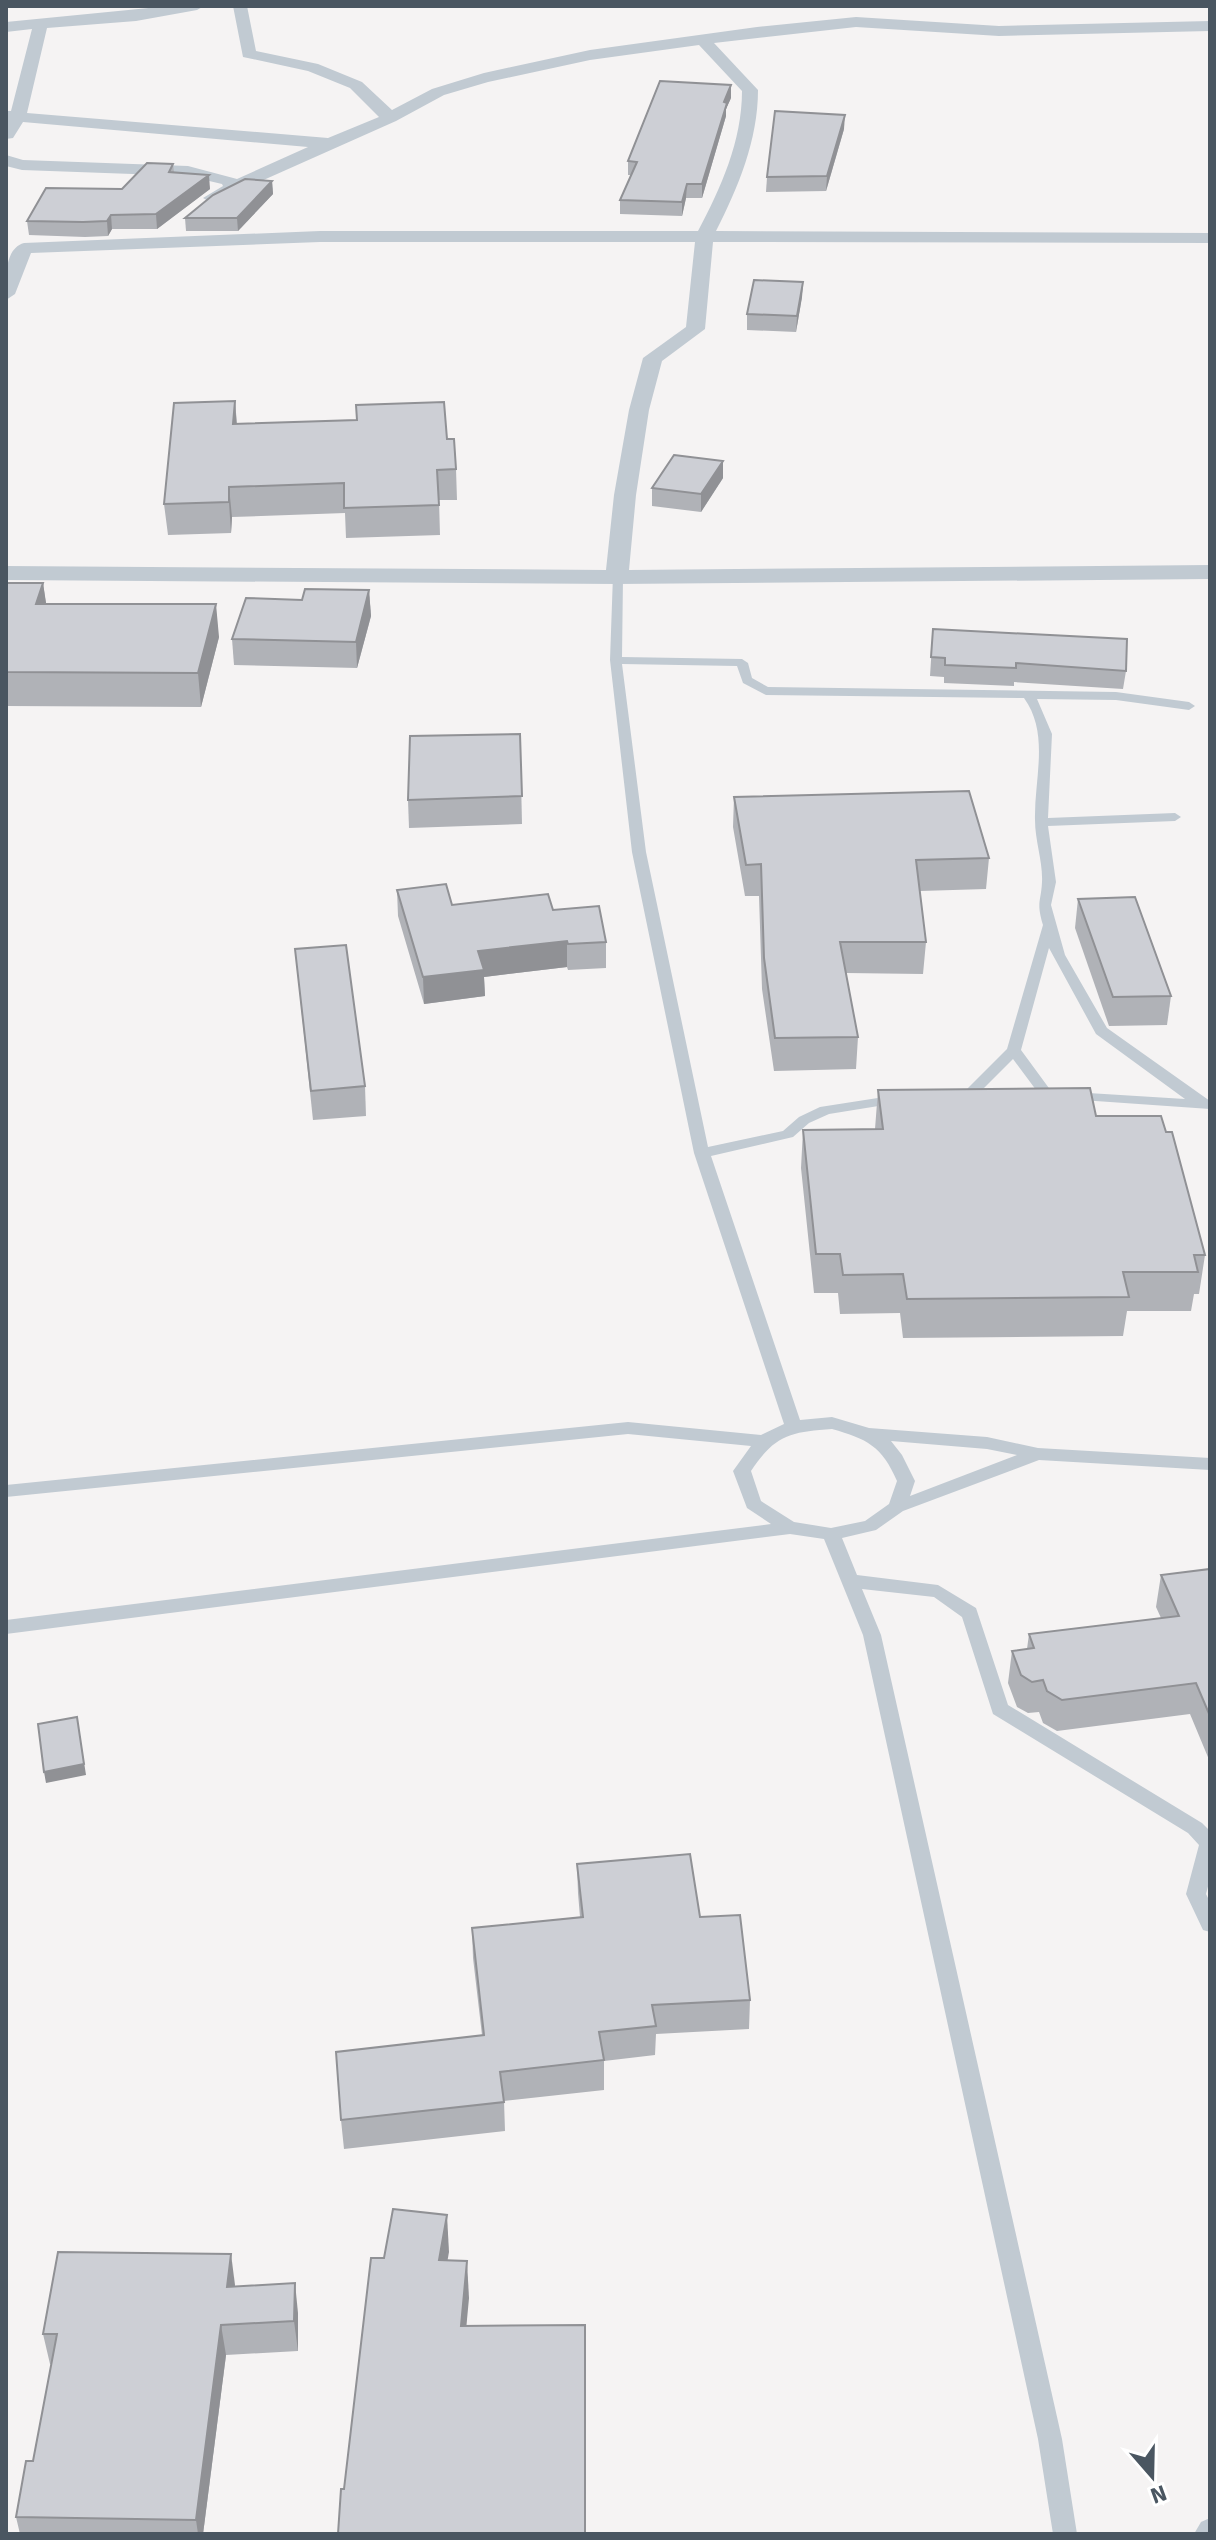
<svg xmlns="http://www.w3.org/2000/svg" width="1216" height="2540" font-family="Signika,sans-serif">
<style>
.lines{fill:none;stroke-linecap:round;stroke-linejoin:round}
.service{fill:#c1cad2;fill-rule:evenodd}
.minor{fill:#c1cad2;fill-rule:evenodd}
.wall{fill:#b0b2b7}
.shaded-wall{fill:#909195}
.building{fill:#cdcfd5;stroke:#909195;stroke-width:2}
</style>
<rect width="100%" height="100%" fill="#f5f3f3"/>
<g class="lines">
<g class="service">
<path d="M613 575 623 577 622 657 742 659 748 663 752 678 768 687 1116 692 1189 702 1195 706 1189 710 1116 700 1037 699 1052 734 1048 818 1175 813 1181 817 1175 821 1048 826 1056 882 1051 905 1065 955 1107 1028 1210 1101V1109L1067 1099 1065 1096 1067 1093 1072 1092 1185 1099 1096 1034 1049 948 1021 1050 1054 1095 1052 1098H1042L1013 1059 978 1094H968L966 1091 968 1088 1007 1049 1043 925C1036 901 1041 903 1042 882 1043 862 1035 841 1035 820 1034 779 1050 734 1024 698L766 695 743 683 737 666 622 664 646 852 708 1147 783 1131 799 1117 820 1107 897 1095 904 1099 897 1103 829 1114 809 1123 793 1137 711 1156 800 1420 832 1417 869 1428 987 1437 1038 1448 1210 1458V1470L1039 1460 903 1511 876 1530 842 1538 857 1575 938 1585 976 1608 1008 1705 1202 1823 1210 1831V1879L1206 1894 1210 1902V1932L1203 1930 1186 1894 1199 1845 1188 1833 993 1714 962 1617 934 1597 862 1589 881 1635 1062 2439 1077 2534H1053L1038 2439 863 1635 824 1539 790 1534 6 1634V1620L771 1524 747 1508 733 1471 751 1446 628 1434 6 1497V1485L628 1422 761 1435 784 1424 694 1153 632 852 610 660ZM832 1429C867 1439 882 1446 897 1481L889 1504 865 1521 831 1528 794 1522 761 1501 751 1471C775 1435 790 1432 832 1429ZM891 1441 987 1449 1017 1455 910 1496 915 1481 902 1455Z"/>
<path d="M1210 2518V2534H1194L1201 2522Z"/>
</g>
<path class="minor" d="M169 6H204L197 10 136 21 47 28 27 113 328 138 379 117 350 88 308 71 243 57 233 6H247L256 51 318 64 362 82 392 110 432 89 484 73 590 50 757 27 856 17 999 26 1210 21V31L999 36 856 27 714 43 758 90C758 140 738 188 716 231L1210 233V243L713 242 705 329 662 361 649 410 636 495 629 570 1210 565V579L617 584 6 580V566L606 570 614 495 629 410 643 358 686 327 695 242H320L31 253 15 294 6 300C6 282 3 249 24 243L320 231H698C721 188 742 141 742 91L699 45 590 60 488 82 444 95 396 121 212 203 203 198 223 186 222 184 188 176 22 170 6 166V155L23 160 188 166 237 179 308 147 23 122 13 138 6 139V111H11L32 29 6 32V22Z"/>
</g>
<g class="wall">
<path d="M731 98 726 109V116L702 198H686L682 216 620 214V200L631 175H628V161Z"/>
<path d="M844 129 826 191 766 192 767 177Z"/>
<path d="M173 164 174 172 210 189 157 229H112L108 236 85 237 29 235 27 221 122 189Z"/>
<path d="M272 181 273 194 238 231H186L185 218Z"/>
<path d="M803 282 802 297 796 332 747 330V314Z"/>
<path d="M235 401 237 424 447 439 456 469 457 500H439L440 535 346 538 345 513 232 517 231 533 168 535 164 504Z"/>
<path d="M723 478 701 512 652 506V488Z"/>
<path d="M6 583H43L46 604 219 637 201 707 6 706Z"/>
<path d="M369 590 371 616 357 668 234 665 232 639 302 600Z"/>
<path d="M933 629 1126 671 1123 689 1014 682V686L944 683V677L930 676Z"/>
<path d="M520 734 522 824 409 828 408 800Z"/>
<path d="M734 797 989 858 986 889 920 891 926 942 923 974 846 973 858 1037 856 1069 774 1071 762 989 759 896H745L733 827Z"/>
<path d="M397 890 452 905 553 910 606 942V968L568 970 567 967 484 977 485 996 424 1004 398 916Z"/>
<path d="M1078 899 1171 996 1167 1025 1109 1026 1075 928Z"/>
<path d="M295 949 365 1086 366 1116 313 1120Z"/>
<path d="M878 1090 1096 1116 1205 1255 1199 1294H1194L1191 1311H1127L1123 1336 903 1338 900 1313 840 1314 838 1293H814L801 1168 803 1130 875 1129Z"/>
<path d="M1210 1569V1762L1190 1714 1057 1731 1043 1723 1039 1712 1028 1713 1017 1707 1008 1683 1012 1651 1027 1649 1029 1634 1161 1618 1156 1607 1161 1575Z"/>
<path d="M577 1864 700 1917 750 2000 749 2029 656 2034 655 2055 604 2061V2090L504 2101 505 2131 344 2149 341 2120 482 2035 473 1958 472 1928 580 1917 578 1893Z"/>
<path d="M235 2286 298 2313V2351L226 2355 203 2534H20L16 2517 33 2461 51 2364H50L43 2334Z"/>
</g>
<g class="shaded-wall">
<path d="M731 85V98L726 109V116L702 198V184L724 102Z"/>
<path d="M845 115 844 129 826 191 827 176Z"/>
<path d="M209 175 210 189 157 229 156 214Z"/>
<path d="M272 181 273 194 238 231 237 218Z"/>
<path d="M687 184 686 198 682 216V202Z"/>
<path d="M111 215 112 229 108 236 107 221Z"/>
<path d="M803 282 802 297 796 332 797 316Z"/>
<path d="M235 401 237 430 233 424Z"/>
<path d="M723 461V478L701 512V494Z"/>
<path d="M229 487 232 517 231 533 229 502Z"/>
<path d="M43 583 48 616 36 604Z"/>
<path d="M369 590 371 616 357 668 356 642Z"/>
<path d="M216 604 219 637 201 707 198 673Z"/>
<path d="M567 941V967L484 977 485 996 424 1004 423 977 478 951Z"/>
<path d="M77 1717 86 1775 46 1783 44 1772Z"/>
<path d="M447 2215 449 2252 441 2297 439 2260Z"/>
<path d="M231 2254 235 2285 231 2317 227 2287Z"/>
<path d="M467 2261 469 2298 463 2363 461 2326Z"/>
<path d="M295 2283 298 2313V2351L294 2321Z"/>
<path d="M221 2325 226 2355 203 2534H198L196 2520Z"/>
</g>
<g class="building">
<path d="M660 81 731 85 724 102 727 103 702 184H687L682 202 620 200 637 162 628 161Z"/>
<path d="M775 111 845 115 827 176 767 177Z"/>
<path d="M147 163 173 164 169 172 209 175 156 214 111 215 107 221 83 222 27 221 46 188 122 189Z"/>
<path d="M245 179 272 181 237 218H185L213 195Z"/>
<path d="M754 280 803 282 797 316 747 314Z"/>
<path d="M235 401 233 424 357 420 356 405 444 402 447 439H454L456 469 437 470 439 505 344 508V483L229 487V502L164 504 174 403Z"/>
<path d="M674 455 723 461 701 494 652 488Z"/>
<path d="M6 583H43L36 604H216L198 673 6 672Z"/>
<path d="M305 589 369 590 356 642 232 639 246 598 302 600Z"/>
<path d="M933 629 1127 639 1126 671 1016 663V668L945 665V658L931 657Z"/>
<path d="M520 734 522 796 408 800 410 736Z"/>
<path d="M969 791 989 858 916 860 926 942H840L858 1037 775 1038 764 958 761 864 746 865 734 797Z"/>
<path d="M446 884 452 905 548 894 553 910 599 906 606 942 568 944 567 941 478 951 484 970 423 977 397 890Z"/>
<path d="M1135 897 1171 996 1113 997 1078 899Z"/>
<path d="M346 945 365 1086 311 1091 295 949Z"/>
<path d="M1090 1088 1096 1116H1161L1166 1132H1172L1205 1255H1194L1198 1272H1123L1129 1297 907 1299 903 1274 843 1275 840 1254H816L803 1130 883 1129 878 1090Z"/>
<path d="M1210 1569V1716L1196 1683 1062 1700 1047 1691 1043 1680 1032 1682 1021 1675 1012 1651 1034 1648 1029 1634 1179 1616 1161 1575Z"/>
<path d="M77 1717 84 1764 44 1772 38 1724Z"/>
<path d="M690 1854 700 1917 740 1915 750 2000 652 2005 656 2026 599 2032 604 2060 500 2072 504 2102 341 2120 336 2052 484 2035 472 1928 583 1917 577 1864Z"/>
<path d="M393 2209 447 2215 439 2260 467 2261 461 2326 585 2325V2534H338L341 2489H344L371 2258H384Z"/>
<path d="M58 2252 231 2254 227 2287 295 2283 294 2321 221 2325 196 2520 16 2517 26 2461H33L57 2334H43Z"/>
</g>
<rect width="1216" height="2540" fill="none" stroke="#4a5661" stroke-width="16"/>
<g transform="translate(1152 2476) rotate(160)" stroke="#ffffff" stroke-width="6" paint-order="stroke">
<path d="M0-6L14 30L0 20L-14 30Z" fill="#4a5661"/>
<text y="-12" font-size="22" font-weight="bold" text-anchor="middle" fill="#4a5661">N</text>
</g>
</svg>
